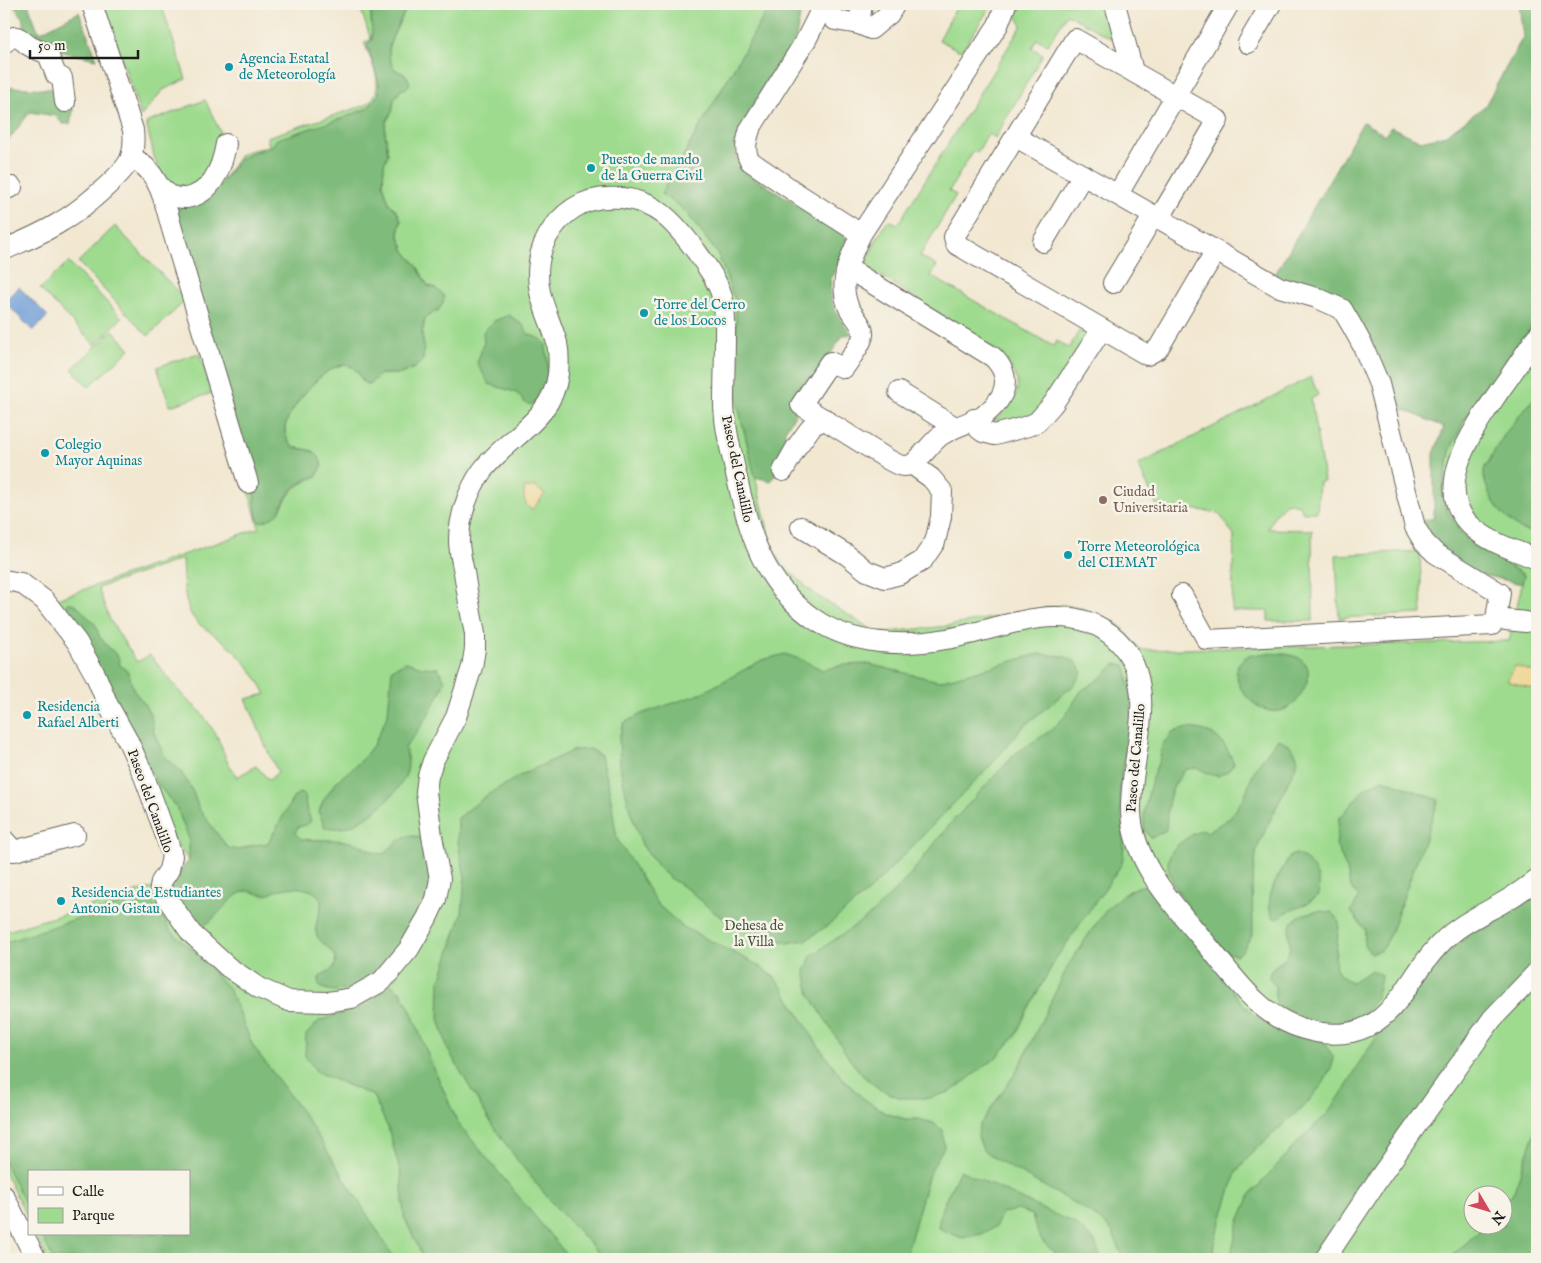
<svg xmlns="http://www.w3.org/2000/svg" width="1541" height="1263" font-family="'IM FELL English',serif">
<style>
.green{fill:#9fdb8f;stroke:#5e7c56;fill-rule:evenodd}
.forest{fill:#7fbb7a;stroke:#4e6c4b}
.sand{fill:#eeda9e;stroke:#857b5d}
.water{fill:#6e9ed7;stroke:#455d7a}
.lines{fill:none;stroke-linecap:round;stroke-linejoin:round}
.minor-casing{stroke:#67635c;stroke-width:22}
.minor{stroke:#fff;stroke-width:20}
.culture-dot{fill:#0f9aa8;stroke:#f7f3e8;stroke-width:2}
.education-dot{fill:#8d6e63;stroke:#f7f3e8;stroke-width:2}
.labels{text-anchor:middle;dominant-baseline:central;stroke-width:5;stroke-linejoin:round;paint-order:stroke}
.culture-label{font-size:14px;fill:#0d838f;stroke:#f7f3e8;text-anchor:start}
.street-label{font-size:14px;fill:#1c1c1c;stroke:#f7f3e8}
.education-label{font-size:14px;fill:#785e54;stroke:#f7f3e8;text-anchor:start}
.park-label{font-size:14px;fill:#43553e;stroke:#f7f3e8}
</style>
<rect width="100%" height="100%" fill="#f7f3e8"/>
<filter id="ink" filterUnits="userSpaceOnUse"><feTurbulence type="fractalNoise" baseFrequency=".02" numOctaves="2"/><feDisplacementMap in="SourceGraphic" scale="10" xChannelSelector="R" yChannelSelector="G"/><feConvolveMatrix kernelMatrix="1 2 1 2 8 2 1 2 1" color-interpolation-filters="sRGB"/></filter>
<filter id="wash" filterUnits="userSpaceOnUse"><feTurbulence type="fractalNoise" baseFrequency=".0096" numOctaves="4" result="noise"/><feDisplacementMap in="SourceGraphic" scale="20" xChannelSelector="R" yChannelSelector="G"/><feGaussianBlur stdDeviation="1.12" result="paint"/><feColorMatrix in="noise" values="0 0 0 0 0 0 0 0 0 0 0 0 0 0 0 0 0 1.4 0 .05"/><feComposite in="paint" operator="in"/></filter>
<g filter="url(#wash)">
<rect width="100%" height="100%" fill="#f2e8d2"/>
<g class="green">
<path d="M103 4H161L186 79 163 90 141 116Z"/>
<path d="M359 4H367L371 14 372 41 367 44 379 83V94L368 108 271 147 254 152 238 160 217 189 257 518 279 512C291 490 294 486 317 476L314 451 293 447C288 441 284 435 285 426 289 408 324 364 345 365 355 365 359 375 364 383L380 374H401L424 348 422 334 425 317 439 310 436 288 428 286 417 266 405 251 399 237V228L401 221 397 211 389 204 383 184 384 164 388 154 385 132 386 122 392 112 394 99 401 90 408 77C404 73 397 72 394 69 378 51 403 22 407 4H771L661 194 678 205 689 216 718 254 736 303 737 401 772 547 781 563 813 593 877 633 948 626 1062 605 1081 608 1118 624 1141 650 1509 641 1524 575 1488 553 1461 534 1448 513 1443 490 1450 451 1464 420 1537 319V1259H48L35 1234H189V1172H29V1221L4 1171V932L146 889 170 888C173 876 180 870 189 861L174 841 52 602 57 599 259 528 170 210 225 177 240 155 245 152 269 146 267 137 366 105C388 89 371 63 364 42L371 40ZM182 559C183 577 183 595 190 612 195 625 212 632 222 640 240 655 255 673 266 694L246 699C257 723 265 748 278 772L269 780 256 766 237 777 227 761 217 736 207 721 199 710 185 698 150 655 137 662 110 620 98 588ZM1474 1196H1504V1226H1474Z"/>
<path d="M966 4H992L963 49 960 51 939 40 956 8Z"/>
<path d="M1024 4H1089C1106 8 1109 20 1114 35L1112 39 1067 14 1048 45 1037 39 1032 48 1043 54 995 138 988 134 977 153 973 151 949 191 956 195 920 256 937 266 931 276 1053 346 1057 341 1069 348 1079 331 1088 336 1040 413 1000 425 992 423C1023 395 1027 382 997 351L872 270 868 266 867 261 876 240 888 220 898 224 1022 25 1015 15 1018 9Z"/>
<path d="M205 100 229 150 198 190 166 187 155 160 146 123Z"/>
<path d="M115 226 186 300 148 336 78 262Z"/>
<path d="M68 262 122 318 95 345 40 289Z"/>
<path d="M113 330 130 349 89 387 72 369Z"/>
<path d="M199 353 212 393 170 406 157 367Z"/>
<path d="M1311 377 1318 395 1311 399 1324 481 1319 482 1317 512H1302L1301 506 1287 502 1274 516 1268 529 1312 530 1313 621H1268V611H1232L1234 536 1219 513 1183 508H1158L1138 465Z"/>
<path d="M1420 551 1422 614 1339 618 1336 555Z"/>
</g>
<g class="forest">
<path d="M12 4H28L39 33 79 12 97 59 57 51 43 47 27 33 22 17Z"/>
<path d="M367 4H407C403 21 388 37 389 53 389 58 392 64 394 69 402 73 407 74 410 83L407 88 401 90 394 99 392 112 386 122 385 132 388 154 384 164 383 184 389 203 397 211 401 221 399 228V237L405 251 417 266 428 286 436 288 444 296C444 309 435 312 425 318L422 334 424 348 423 360 416 367 401 374H380L370 384 364 383C359 375 355 365 345 365 324 364 289 408 285 427 284 435 288 441 293 447 309 451 318 448 322 466L317 476C307 480 297 483 290 492 277 509 285 515 261 522L257 519 253 482 175 211 217 189 238 160 254 152 271 147 277 139 343 118 368 108 379 94V83L367 44 372 40 371 14Z"/>
<path d="M771 4H802L795 43 738 137C734 157 734 160 749 175L845 233C851 252 837 260 832 277 825 298 838 320 853 334L843 335 798 403 794 416 784 432 792 440 771 481 755 477 737 401 736 303 718 254 689 216 678 205 661 194Z"/>
<path d="M1519 4H1537V319L1464 420 1450 451 1443 490 1448 513 1461 534 1488 553 1524 575 1522 584 1478 574 1438 551 1421 521 1434 518V454L1444 427 1402 409 1389 399 1337 297 1273 278 1363 122 1385 135 1391 127 1421 141 1446 135 1485 106 1523 37Z"/>
<path d="M9 87 70 90 73 111 70 124H63L56 116 30 112 4 146V94Z"/>
<path d="M509 315 524 326 528 334 541 339 546 345 548 365 547 386 541 397 531 405 524 402 517 393 489 384 477 363 484 343 483 332 494 321Z"/>
<path d="M1537 395V530C1524 535 1517 527 1507 518 1497 510 1482 485 1484 471 1484 468 1487 463 1489 461 1501 436 1519 415 1537 395Z"/>
<path d="M67 603H72L78 607 96 625 99 636 108 647 118 656 120 665 128 672 134 691 143 702 151 716 154 733 166 759 180 770 192 790 199 809 228 848 239 850 249 846 268 843 293 798 299 793 305 795 306 807 311 821 306 825 298 827 295 833 301 839C318 841 338 838 354 843 366 846 370 853 384 854 397 842 405 829 424 840 426 852 432 874 430 885 424 920 361 1013 319 986 315 970 332 976 335 964 338 952 322 945 317 936 312 925 322 914 321 903 321 896 315 892 309 890 297 886 288 887 276 891 273 892 268 895 265 895 257 895 251 889 243 892 230 896 215 920 206 924 203 925 201 925 198 926L169 892C172 878 179 871 189 861V839L177 809 157 783 66 616Z"/>
<path d="M1267 653C1274 654 1283 653 1290 655 1319 661 1308 687 1295 702 1264 735 1214 671 1248 656 1253 654 1261 654 1267 653Z"/>
<path d="M785 654 802 660 823 670 843 665 868 664 939 681 1039 654 1063 656 1076 662 1082 673 1074 685 1024 726 989 767 870 890 827 926 806 940 788 943 742 930 715 913 690 891 671 879 657 866 642 845 629 807 620 767 619 737 624 723 641 714 700 694 762 660Z"/>
<path d="M406 662 422 667 438 668 445 681C435 706 421 727 405 748 406 753 408 759 408 764 409 786 371 817 352 825 344 829 333 828 325 828L319 812 323 801 337 781 361 761 374 744 388 714 392 669Z"/>
<path d="M1115 664 1125 665C1132 689 1133 714 1129 738 1125 756 1120 772 1120 791 1120 815 1127 840 1122 864L1057 957 1028 1009 1016 1035 998 1056 952 1091 930 1098H901L881 1090 863 1076 850 1060 810 995 805 971 811 956 873 913 909 876 950 824 1016 753 1050 731 1065 716 1081 691 1101 678Z"/>
<path d="M1188 728C1215 730 1224 740 1234 763L1228 771 1218 776 1209 774 1198 768 1186 769C1167 792 1168 801 1166 830L1151 838 1144 829V812L1152 778 1160 758 1162 745 1173 732Z"/>
<path d="M1278 739C1289 743 1296 749 1298 761L1257 848 1252 882 1253 933 1243 950 1237 955C1232 954 1227 953 1223 949 1208 937 1167 883 1168 864 1169 846 1187 838 1201 830L1207 832 1228 819 1238 807 1244 797 1256 767Z"/>
<path d="M591 749 600 755 610 794 617 839 658 905 683 927 756 964 774 977 784 990 819 1047 843 1079 863 1098 885 1113 905 1119H919L933 1123 943 1130 944 1147 929 1174 905 1259H604L554 1205 521 1165 492 1125 448 1050 439 1018 440 981 462 913 465 877 458 843V818L487 795 521 775 574 750Z"/>
<path d="M1383 779 1439 800 1387 942 1380 951 1371 953 1364 945 1365 930 1351 912 1359 897 1350 887 1347 870 1336 845 1339 819 1365 788Z"/>
<path d="M1296 854C1312 860 1322 879 1319 895 1310 903 1301 906 1290 911 1284 913 1281 917 1275 919 1259 902 1281 872 1290 856Z"/>
<path d="M1145 885 1155 891 1243 1004 1256 1017 1274 1027 1314 1036 1324 1043 1333 1056 1332 1066 1324 1082 1309 1101 1251 1154 1236 1173 1214 1242 1212 1259H1124L1112 1231 1099 1219 1076 1204 997 1160 983 1150 978 1137 979 1126 1018 1069 1069 964 1091 931 1107 909 1122 895 1135 888Z"/>
<path d="M1537 891V962L1519 981 1316 1259H1230L1239 1221 1250 1195 1299 1141 1327 1114 1345 1089 1361 1060 1384 1027 1434 965 1452 949 1483 925Z"/>
<path d="M136 899 150 901 159 909 170 930 197 954 229 989 253 1046 305 1116 395 1259H53L41 1234H189V1172H29V1211L4 1161V943Z"/>
<path d="M1320 911 1331 912C1333 914 1338 919 1339 922 1340 925 1338 931 1338 934 1337 955 1327 973 1352 982L1372 970 1381 975C1378 1010 1360 1023 1327 1024 1321 1024 1313 1026 1307 1025 1300 1023 1285 1010 1278 1006L1275 997V986L1269 978C1271 963 1284 964 1288 954 1291 947 1289 942 1289 934 1288 917 1306 912 1320 911Z"/>
<path d="M390 984 401 992 412 1013 428 1055 458 1123 570 1259H424L404 1217 401 1174 388 1128 373 1096 317 1072 305 1056 306 1035 319 1021 358 1008Z"/>
<path d="M1537 1125V1259H1448L1485 1226H1504V1204L1514 1191Z"/>
<path d="M960 1170 1075 1224 1094 1240 1101 1259H1056L1055 1252C1039 1241 1037 1233 1032 1215L1018 1210 1002 1213 996 1226 982 1234 962 1238 938 1228 942 1207Z"/>
</g>
<g class="sand">
<path d="M534 486 545 494 532 510C523 503 523 498 525 487L529 488Z"/>
<path d="M1515 666 1537 673V690L1507 681Z"/>
</g>
<path class="water" d="M19 287 48 316 33 331 4 301Z"/>
</g>
<g filter="url(#ink)">
<g class="lines">
<g class="minor-casing">
<g id="minor">
<path d="M823 4V6L806 40 750 129C747 140 743 150 750 161L801 196 861 234 998 25 1006 4"/>
<path d="M862 4 859 24 871 29 889 14 895 4"/>
<path d="M1115 4 1133 71"/>
<path d="M823 6 835 20 859 24"/>
<path d="M4 43C16 33 17 36 28 45 34 49 41 51 48 54L56 75 62 78 65 102"/>
<path d="M1248 43 1271 4"/>
<path d="M1016 137 1279 287 1317 298 1342 309 1352 326 1363 346 1379 384 1415 527 1424 542 1435 553 1500 593 1496 619 1492 625 1207 640 1182 595"/>
<path d="M131 157C160 171 164 201 172 229L248 483"/>
<path d="M158 185C162 188 166 193 170 195 175 198 181 198 186 198 212 194 222 167 226 144"/>
<path d="M4 190 12 187"/>
<path d="M1118 194 1229 4"/>
<path d="M1159 219 1218 120 1075 39 954 237 956 244 1147 355 1158 349 1215 252"/>
<path d="M1043 242 1083 175"/>
<path d="M4 250C23 241 44 233 62 221 78 212 126 173 131 157 134 148 134 139 133 130L92 4"/>
<path d="M847 268 993 357C1009 373 1009 390 993 407 990 410 986 414 982 417 968 423 953 427 940 436 932 442 917 463 910 465 902 468 897 464 889 460L801 405 830 362 844 368C849 360 862 344 863 335 864 325 853 316 849 308 837 282 851 256 861 234"/>
<path d="M1113 283 1154 215"/>
<path d="M1537 336C1525 354 1513 372 1500 390 1477 424 1431 485 1469 524 1487 542 1514 550 1537 559"/>
<path d="M899 392 955 427"/>
<path d="M974 419 979 429 983 432 995 435 1028 426 1037 422 1053 404 1102 329"/>
<path d="M783 471 796 448 812 426 825 419"/>
<path d="M801 527 847 555 867 571 885 578 900 574 922 561 935 542 941 517 942 491 931 478 913 465"/>
<path d="M4 580 21 583 44 600 77 642 96 676 108 705 128 741 144 776 166 836 172 856 169 870 161 882 160 888 191 933 228 967 259 988 289 1001 327 1002 352 998 382 981 409 949 427 918 436 899 440 879 432 836 426 792 428 776 433 761 456 717 472 667 475 649V634C471 614 467 593 464 572 462 562 459 551 459 541 459 518 468 490 482 471 506 438 553 420 558 374 559 364 559 353 557 343 549 315 534 293 539 262 542 238 559 215 581 204 595 198 606 197 622 198 657 202 675 223 696 251 706 265 717 280 722 296 726 310 725 324 725 338 725 359 724 381 724 402 724 426 731 450 736 474 749 532 762 583 814 619 852 645 902 647 946 639 1001 630 1069 594 1117 640 1163 686 1129 756 1131 812 1133 865 1177 908 1209 947 1224 965 1239 986 1257 1002 1289 1032 1346 1048 1382 1017 1406 997 1418 965 1441 943 1458 925 1481 915 1502 903 1514 896 1526 888 1537 879"/>
<path d="M1496 619 1526 622"/>
<path d="M4 840 14 851 75 835"/>
<path d="M4 1196 36 1259"/>
<path d="M1325 1259 1379 1178 1492 1019 1537 972"/>
</g>
</g>
<use href="#minor" class="minor"/>
</g>
</g>
<g class="culture-dot">
<circle cx="229" cy="67" r="5"/>
<circle cx="591" cy="168" r="5"/>
<circle cx="644" cy="313" r="5"/>
<circle cx="45" cy="453" r="5"/>
<circle cx="1068" cy="555" r="5"/>
<circle cx="27" cy="715" r="5"/>
<circle cx="61" cy="901" r="5"/>
</g>
<circle class="education-dot" cx="1103" cy="500" r="5"/>
<g class="labels">
<g class="culture-label">
<text x="239" y="59">Agencia Estatal<tspan x="239" dy="16">de Meteorología</tspan></text>
<text x="601" y="160">Puesto de mando<tspan x="601" dy="16">de la Guerra Civil</tspan></text>
<text x="654" y="305">Torre del Cerro<tspan x="654" dy="16">de los Locos</tspan></text>
<text x="55" y="445">Colegio<tspan x="55" dy="16">Mayor Aquinas</tspan></text>
<text x="1078" y="547">Torre Meteorológica<tspan x="1078" dy="16">del CIEMAT</tspan></text>
<text x="37" y="707">Residencia<tspan x="37" dy="16">Rafael Alberti</tspan></text>
<text x="71" y="893">Residencia de Estudiantes<tspan x="71" dy="16">Antonio Gistau</tspan></text>
</g>
<g class="street-label">
<text transform="translate(737 469) rotate(78)">Paseo del Canalillo</text>
<text transform="translate(1136 758) rotate(-85)">Paseo del Canalillo</text>
<text transform="translate(150 801) rotate(70)">Paseo del Canalillo</text>
</g>
<g class="education-label">
<text x="1113" y="492">Ciudad<tspan x="1113" dy="16">Universitaria</tspan></text>
</g>
<g class="park-label">
<text x="754" y="926">Dehesa de<tspan x="754" dy="16">la Villa</tspan></text>
</g>
</g>
<rect width="1541" height="1263" fill="none" stroke="#f7f3e8" stroke-width="20"/>
<rect x="28" y="1170" width="162" height="65" fill="#f7f3e8" stroke="#9f9d96"/>
<rect x="38" y="1187" width="25" height="8" fill="#ffffff" stroke="#9f9d96"/>
<text x="72" y="1196" font-size="15" fill="#1c1c1c">Calle</text>
<rect x="38" y="1208" width="25" height="15" fill="#9fdb8f" stroke="#9f9d96"/>
<text x="72" y="1220" font-size="15" fill="#1c1c1c">Parque</text>
<g transform="translate(1488 1210) rotate(128)"><circle r="24" fill="#f7f3e8" stroke="#9f9d96"/>
<path d="M0-4L9 19L0 12L-9 19Z" fill="#d1495b"/>
<text y="-8" font-size="14" font-weight="bold" text-anchor="middle" fill="#1c1c1c">N</text>
</g>
<path d="M30 50v8h108v-8" fill="none" stroke="#1c1c1c" stroke-width="2.5"/>
<text x="38" y="50" font-size="15" fill="#1c1c1c" stroke="#f7f3e8" stroke-width="4" paint-order="stroke">50 m</text>
</svg>
